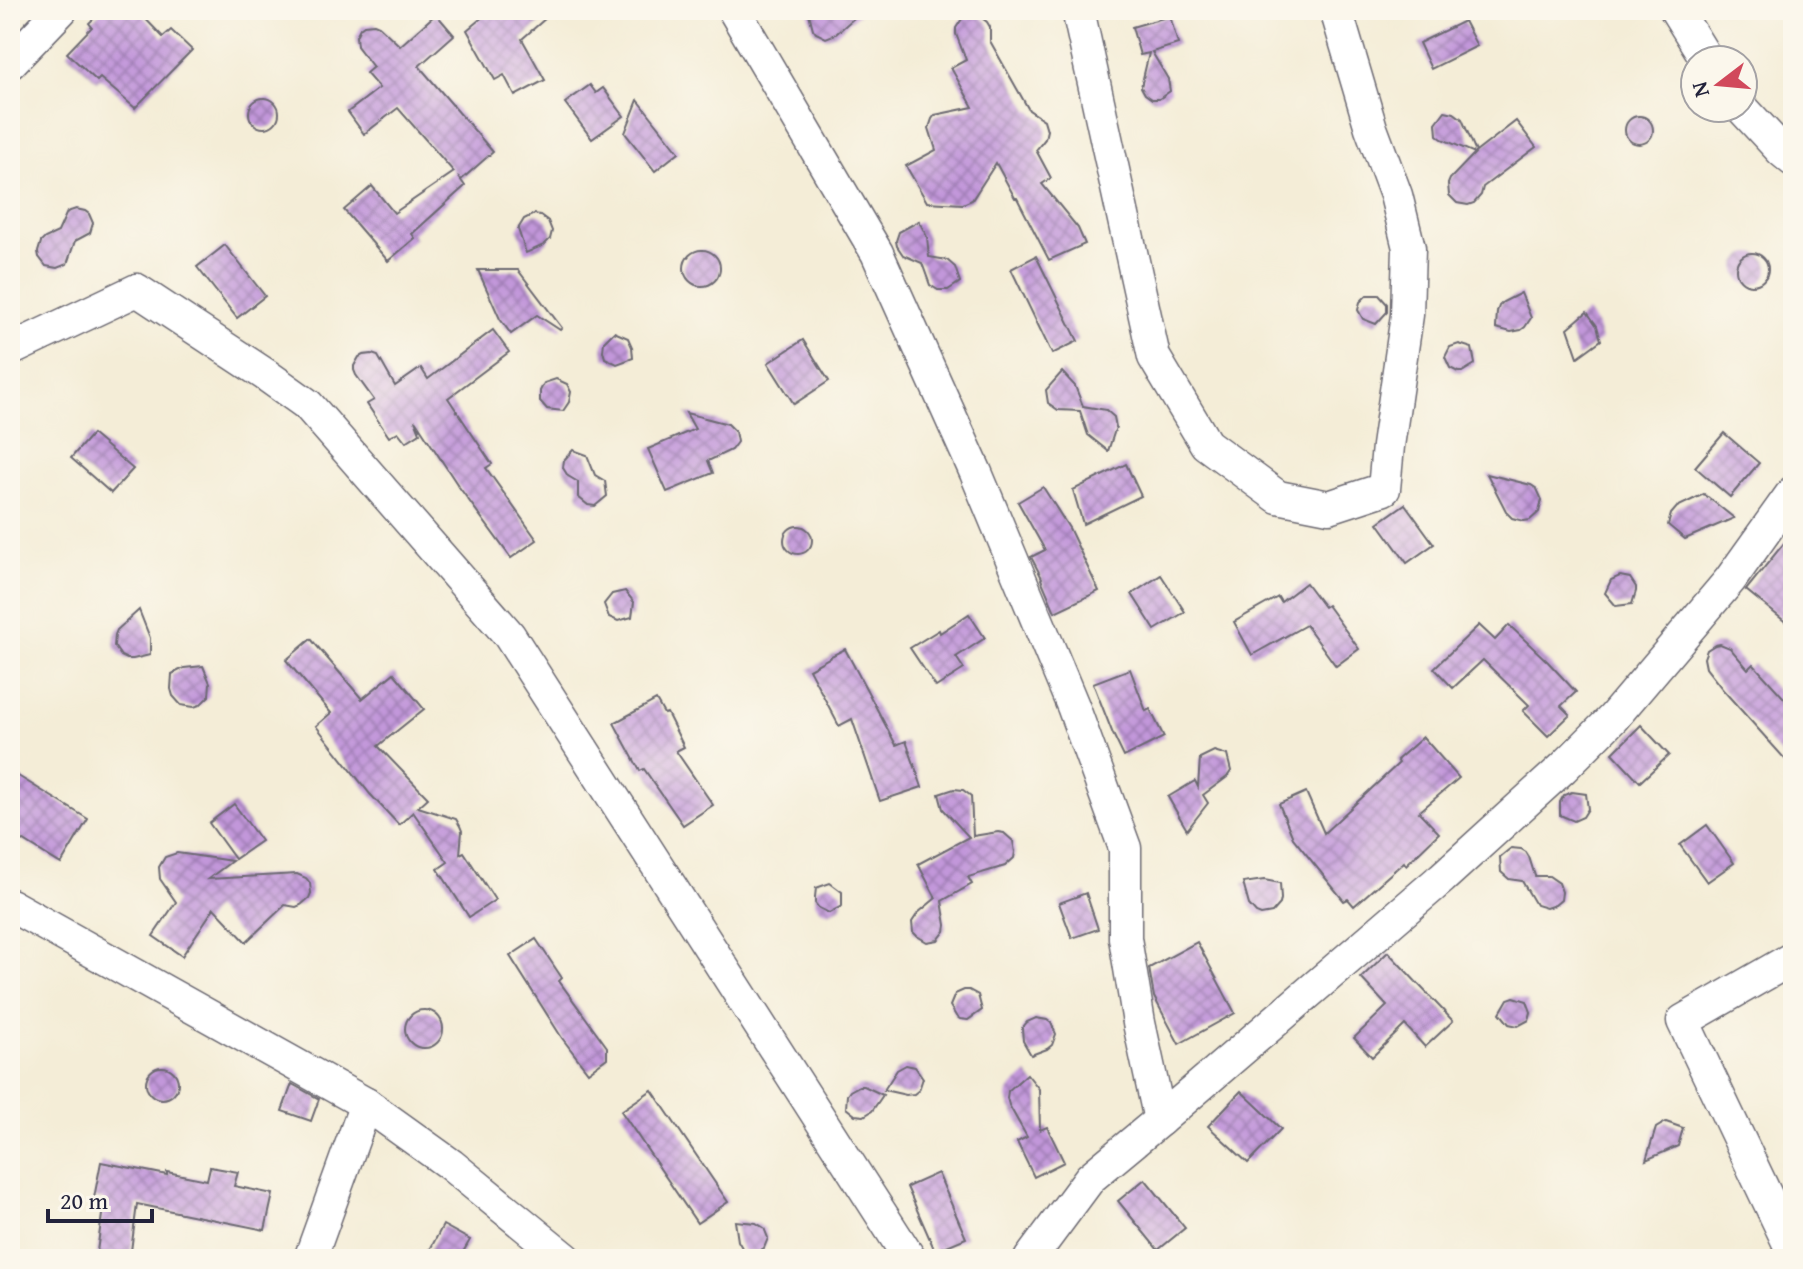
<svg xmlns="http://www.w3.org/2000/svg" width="1803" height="1269" font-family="'Gentium Book Plus',serif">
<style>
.building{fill:url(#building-cross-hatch)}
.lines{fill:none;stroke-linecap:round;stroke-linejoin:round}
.street-casing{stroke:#6c6972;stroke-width:35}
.street{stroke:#fff;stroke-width:32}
</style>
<defs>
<pattern id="building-cross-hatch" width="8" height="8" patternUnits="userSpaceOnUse" patternTransform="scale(2)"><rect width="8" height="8" fill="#c297da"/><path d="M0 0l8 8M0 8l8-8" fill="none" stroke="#9d7bb2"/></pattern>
</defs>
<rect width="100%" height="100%" fill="#fbf7ec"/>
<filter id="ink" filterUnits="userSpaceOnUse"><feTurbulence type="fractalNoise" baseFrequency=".0125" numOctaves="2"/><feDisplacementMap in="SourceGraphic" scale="16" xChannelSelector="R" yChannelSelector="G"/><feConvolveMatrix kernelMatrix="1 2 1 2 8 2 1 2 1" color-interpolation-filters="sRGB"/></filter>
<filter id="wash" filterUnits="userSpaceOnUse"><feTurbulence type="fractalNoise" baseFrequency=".006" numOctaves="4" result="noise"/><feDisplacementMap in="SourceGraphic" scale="32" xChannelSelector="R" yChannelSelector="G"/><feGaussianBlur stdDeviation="1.8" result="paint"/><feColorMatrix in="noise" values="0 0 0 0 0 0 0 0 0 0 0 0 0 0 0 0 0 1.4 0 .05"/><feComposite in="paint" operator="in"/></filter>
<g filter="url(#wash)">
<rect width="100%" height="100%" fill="#f4edd7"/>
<g id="blocks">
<g class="building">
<path d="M103 10H137L163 37 171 30 192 50 135 108 100 78 97 81 67 53 92 27 89 23Z"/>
<path d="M491 10H555L522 39 545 80 515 96 504 75 495 80 467 30Z"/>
<path d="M808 10H863L836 34 826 38 816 33 813 29Z"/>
<path d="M436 14 454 35 419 66 493 152 461 180 458 176 465 186 412 234 415 238 388 261 344 210 372 186 394 213 454 172 398 108 364 134 348 112 379 88 366 73 373 67 357 46 356 36 360 28 364 25 374 24 379 26 400 46Z"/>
<path d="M973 14 978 15 987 22 990 27V41L1029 110 1044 120 1047 130 1045 139 1036 150 1051 178 1042 184 1078 228 1085 244 1049 260 1017 198H1015L996 163 972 200 963 204 927 202 906 166 936 150 929 128 932 119 935 115 973 107 951 68 966 60 956 34V28L964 16Z"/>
<path d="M1170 16 1178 44 1152 52 1168 79 1170 91 1159 99H1152L1145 94 1141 87 1149 53 1140 55 1132 27Z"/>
<path d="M1464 21 1477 46 1431 69 1419 43Z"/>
<path d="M590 85 596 93 603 88 624 116 592 139 565 103Z"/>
<circle cx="264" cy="113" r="15"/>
<path d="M638 100 679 152 655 171 625 133Z"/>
<path d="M1445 111 1454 113 1462 119 1476 152 1516 121 1536 147 1483 187 1481 195 1474 203 1468 205 1457 203 1449 195 1448 184 1450 179 1475 153 1442 139 1437 135 1436 123Z"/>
<circle cx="1639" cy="130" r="14"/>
<path d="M76 209 85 211 89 214 93 223 90 233 75 241 67 264 57 268 46 266 39 257 38 252 41 242 45 238 58 232 67 212Z"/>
<path d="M534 214 540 215 548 221 552 231 550 239 544 245 526 253 518 229 524 219Z"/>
<path d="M919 221 927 237 929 257 947 260 955 267 960 282 948 290H938L930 285 922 263 903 255 897 246 896 241 899 232Z"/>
<path d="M225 245 265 296 237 318 197 267Z"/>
<circle cx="702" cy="268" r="18"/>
<circle cx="1752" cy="269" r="16"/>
<path d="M1036 256 1078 341 1052 354 1011 269Z"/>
<path d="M478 270H518L562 328 560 330 537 315 511 334 500 319Z"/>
<path d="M1521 293 1531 318 1525 327 1521 330 1511 332 1496 328 1497 312 1499 306 1503 302Z"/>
<path d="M1367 295H1379L1387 304V312L1376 324 1363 319 1358 310 1360 302Z"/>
<path d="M1587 312 1597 326 1601 340 1578 357 1568 328Z"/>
<path d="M493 330 509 352 448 398 492 464 486 468 537 540 511 558 459 487 415 420 420 433 406 442 398 432 389 437 367 404 374 400 356 375 354 370V366L359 357 363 355 372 354 378 356 395 386 421 368 428 379Z"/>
<path d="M614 332 628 338 632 347 633 358 617 364 605 358 603 351 604 342Z"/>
<path d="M803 340 829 381 794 404 768 363Z"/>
<path d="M1459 344 1472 348 1475 364 1462 372H1458L1450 368 1445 357 1450 347Z"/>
<path d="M1062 372 1075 386 1083 406 1106 410 1114 417 1116 427 1108 451 1088 435 1080 411 1058 410 1048 403 1046 390Z"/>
<path d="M556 379 567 384 571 392 569 402 563 411 547 409 540 401V391L544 383Z"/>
<path d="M686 413 728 424 735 431 737 442 731 450 708 461 713 473 667 492 648 449 695 429Z"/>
<path d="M1724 433 1759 463 1730 497 1695 467Z"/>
<path d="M92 434 133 469 111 493 71 458Z"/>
<path d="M573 450 587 455 595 475 605 481 607 496 595 506 588 505 578 497V482L568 476 563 468 564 460Z"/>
<path d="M1126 464 1141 496 1083 524 1073 490Z"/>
<path d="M1487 474 1531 485 1537 489 1542 500 1539 512 1530 520 1524 521 1512 518 1507 513Z"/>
<path d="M1043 487 1069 528 1099 591 1055 612 1041 579 1042 578 1031 557 1045 550 1018 502Z"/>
<path d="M1704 494 1734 518 1685 539 1668 525 1671 514 1677 507Z"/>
<path d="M1405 504 1434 544 1407 563 1378 523Z"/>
<circle cx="798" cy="540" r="14"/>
<path d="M1793 532V628L1746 590Z"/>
<path d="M1161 575 1185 612 1155 630 1132 594Z"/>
<path d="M1620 576 1630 578 1636 587V591L1632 604 1616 606 1605 593 1611 580Z"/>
<path d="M1306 583 1324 607 1327 605 1359 649 1336 666 1306 625 1252 655 1234 622 1278 597 1281 602Z"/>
<path d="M625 591 634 602 632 617 618 621 609 617 604 604 612 594Z"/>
<path d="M139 610 150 638V655L133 659H127L121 656 114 646 115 635 117 630Z"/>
<path d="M969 614 985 638 956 657 964 669 936 687 910 648 939 630 940 633Z"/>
<path d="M1479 625 1495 640 1509 625 1548 662 1576 692 1561 706 1570 715 1548 736 1523 711 1529 705 1483 660 1453 688 1434 668Z"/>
<path d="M311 639 362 699 394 673 424 709 378 746 428 798 418 807 456 819 460 826 462 831 460 854 464 852 495 900 469 917 438 869 448 862 413 812 399 825 370 794 316 726 331 713 286 660Z"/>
<path d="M1720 644 1730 648 1748 669 1753 664 1793 708V768L1724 691 1706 668 1704 658 1707 650 1715 645Z"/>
<path d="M845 649 896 745 906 741 922 787 880 801 852 719 839 726 809 669 831 657V656Z"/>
<path d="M203 666 210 683 209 696 200 705 194 707 181 705 173 696 171 689 172 674 184 668Z"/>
<path d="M1130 669 1146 711 1150 709 1164 737 1124 757 1113 734 1093 683Z"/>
<path d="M656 700 664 714 667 713 684 747 676 751 713 805 683 825 644 769 640 771 614 723Z"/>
<path d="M1641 725 1669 755 1640 782 1613 753Z"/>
<path d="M1423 737 1459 778 1419 812 1439 833 1406 865 1404 862 1354 906 1348 899 1344 901 1293 838 1279 804 1306 792 1324 833 1399 763 1397 760Z"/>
<path d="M1214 751 1227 755 1231 771 1227 777 1203 795 1208 803 1187 830 1168 797 1195 781 1198 787 1200 758Z"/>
<path d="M10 771 88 819 61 864 10 832Z"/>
<path d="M954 789 963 790 971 796 973 836 998 832 1004 833 1013 841 1015 852 1014 858 1005 866 968 877 972 884 942 901 946 925 945 931 938 940 927 942 917 936 913 932 912 922 918 913 936 898 918 864 969 837 943 809 939 794Z"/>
<path d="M1572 792 1586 794 1588 809 1583 817 1574 821 1560 815V802L1564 795Z"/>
<path d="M234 804 261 841 235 859 209 823Z"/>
<path d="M1707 825 1734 863 1707 882 1680 845Z"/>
<path d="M1511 848 1521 849 1526 852 1529 857 1535 876H1549L1559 883 1562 892 1561 900 1555 905 1546 908 1536 905 1522 881 1509 879 1501 872 1500 857Z"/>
<path d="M177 853 232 861 208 879 297 874 306 878 310 883 311 893 309 898 301 905 296 907 285 905 246 942 214 908 182 956 153 936 176 902 160 879 159 867 165 857Z"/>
<path d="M1264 880 1280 883 1281 899 1280 904 1272 913 1261 915 1256 913 1249 905 1243 883Z"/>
<path d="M830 883 842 892V906L829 913 819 908 815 903V897L816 888Z"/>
<path d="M1086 893 1098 929 1072 938 1059 903Z"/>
<path d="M536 939 562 978 559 981 607 1047V1058L588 1072 562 1038 510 956Z"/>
<path d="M1197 942 1235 1013 1179 1044 1154 997 1149 968Z"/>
<path d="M1388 952 1453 1021 1425 1047 1405 1025 1372 1057 1354 1038 1387 1006 1361 978Z"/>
<path d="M964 990H969L978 995 982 1010 968 1020 960 1019 956 1016 950 1006 955 994Z"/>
<path d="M1514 997 1527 1001 1531 1012 1529 1020 1518 1026 1509 1024 1500 1013 1508 999Z"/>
<circle cx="424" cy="1029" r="19"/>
<path d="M1036 1018 1047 1020 1051 1023 1056 1034 1052 1045 1047 1049 1031 1055 1023 1041 1022 1028 1027 1022Z"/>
<path d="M906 1065 915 1067 923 1078 919 1090 914 1094 906 1095 884 1090 897 1070Z"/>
<circle cx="162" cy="1083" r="16"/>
<path d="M1027 1074 1039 1089 1040 1130 1047 1127 1064 1162 1034 1177 1017 1142 1027 1137 1009 1105 1007 1098 1008 1091Z"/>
<path d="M292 1084 319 1099 311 1121 282 1111Z"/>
<path d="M859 1086H864L883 1095 872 1111 864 1116 855 1115 846 1108 847 1095 850 1091Z"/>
<path d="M652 1090 728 1202 697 1223 621 1111Z"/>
<path d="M1241 1091 1281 1129 1248 1163 1208 1126Z"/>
<path d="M1666 1122 1683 1128 1678 1146 1646 1160 1656 1128Z"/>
<path d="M101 1162 167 1175V1172L207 1180 210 1167 238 1172 234 1186 273 1194 265 1230 137 1204 130 1259H96L104 1200 94 1198Z"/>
<path d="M938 1173 966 1238 935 1251 907 1187Z"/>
<path d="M1145 1179 1185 1228 1158 1250 1118 1201Z"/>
<path d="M735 1221 756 1223 764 1228 768 1238 764 1248 755 1253 744 1251 738 1241Z"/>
<path d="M443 1225 470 1240 459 1259H425Z"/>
</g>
</g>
</g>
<g filter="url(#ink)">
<use href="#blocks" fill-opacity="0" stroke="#6c6972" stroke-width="2"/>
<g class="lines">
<g class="street-casing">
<g id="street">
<path d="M734 10 877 253 976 473 1073 706 1125 848V938L1139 1023 1160 1120"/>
<path d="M1078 10 1154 357 1206 444 1278 497 1329 507 1384 489 1388 446 1407 315 1409 248 1396 195 1371 128 1336 10"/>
<path d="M1676 10 1707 60"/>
<path d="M10 63 61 10"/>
<path d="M1742 108 1782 151 1793 160"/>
<path d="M10 350 137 290 266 375 308 405 509 635 910 1259"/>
<path d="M10 905 366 1104 451 1165 566 1259"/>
<path d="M1793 958 1683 1021 1793 1252"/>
<path d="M310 1259 366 1104"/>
<path d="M1030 1259 1090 1178 1160 1120 1442 878 1563 768 1613 718 1730 580 1793 492"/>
</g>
</g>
<use href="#street" class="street"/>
</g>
</g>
<rect width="1803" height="1269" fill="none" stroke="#fbf7ec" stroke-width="40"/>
<g transform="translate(1719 84) rotate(254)"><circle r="38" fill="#fbf7ec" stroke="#a4a2a5" stroke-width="2"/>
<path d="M0-6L14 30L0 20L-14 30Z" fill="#d1495b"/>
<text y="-12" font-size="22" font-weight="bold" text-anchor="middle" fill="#22223b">N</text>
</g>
<path d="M48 1209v12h104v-12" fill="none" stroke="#22223b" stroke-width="4"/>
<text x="60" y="1209" font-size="24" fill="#22223b" stroke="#fbf7ec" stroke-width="6" paint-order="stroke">20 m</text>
</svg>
